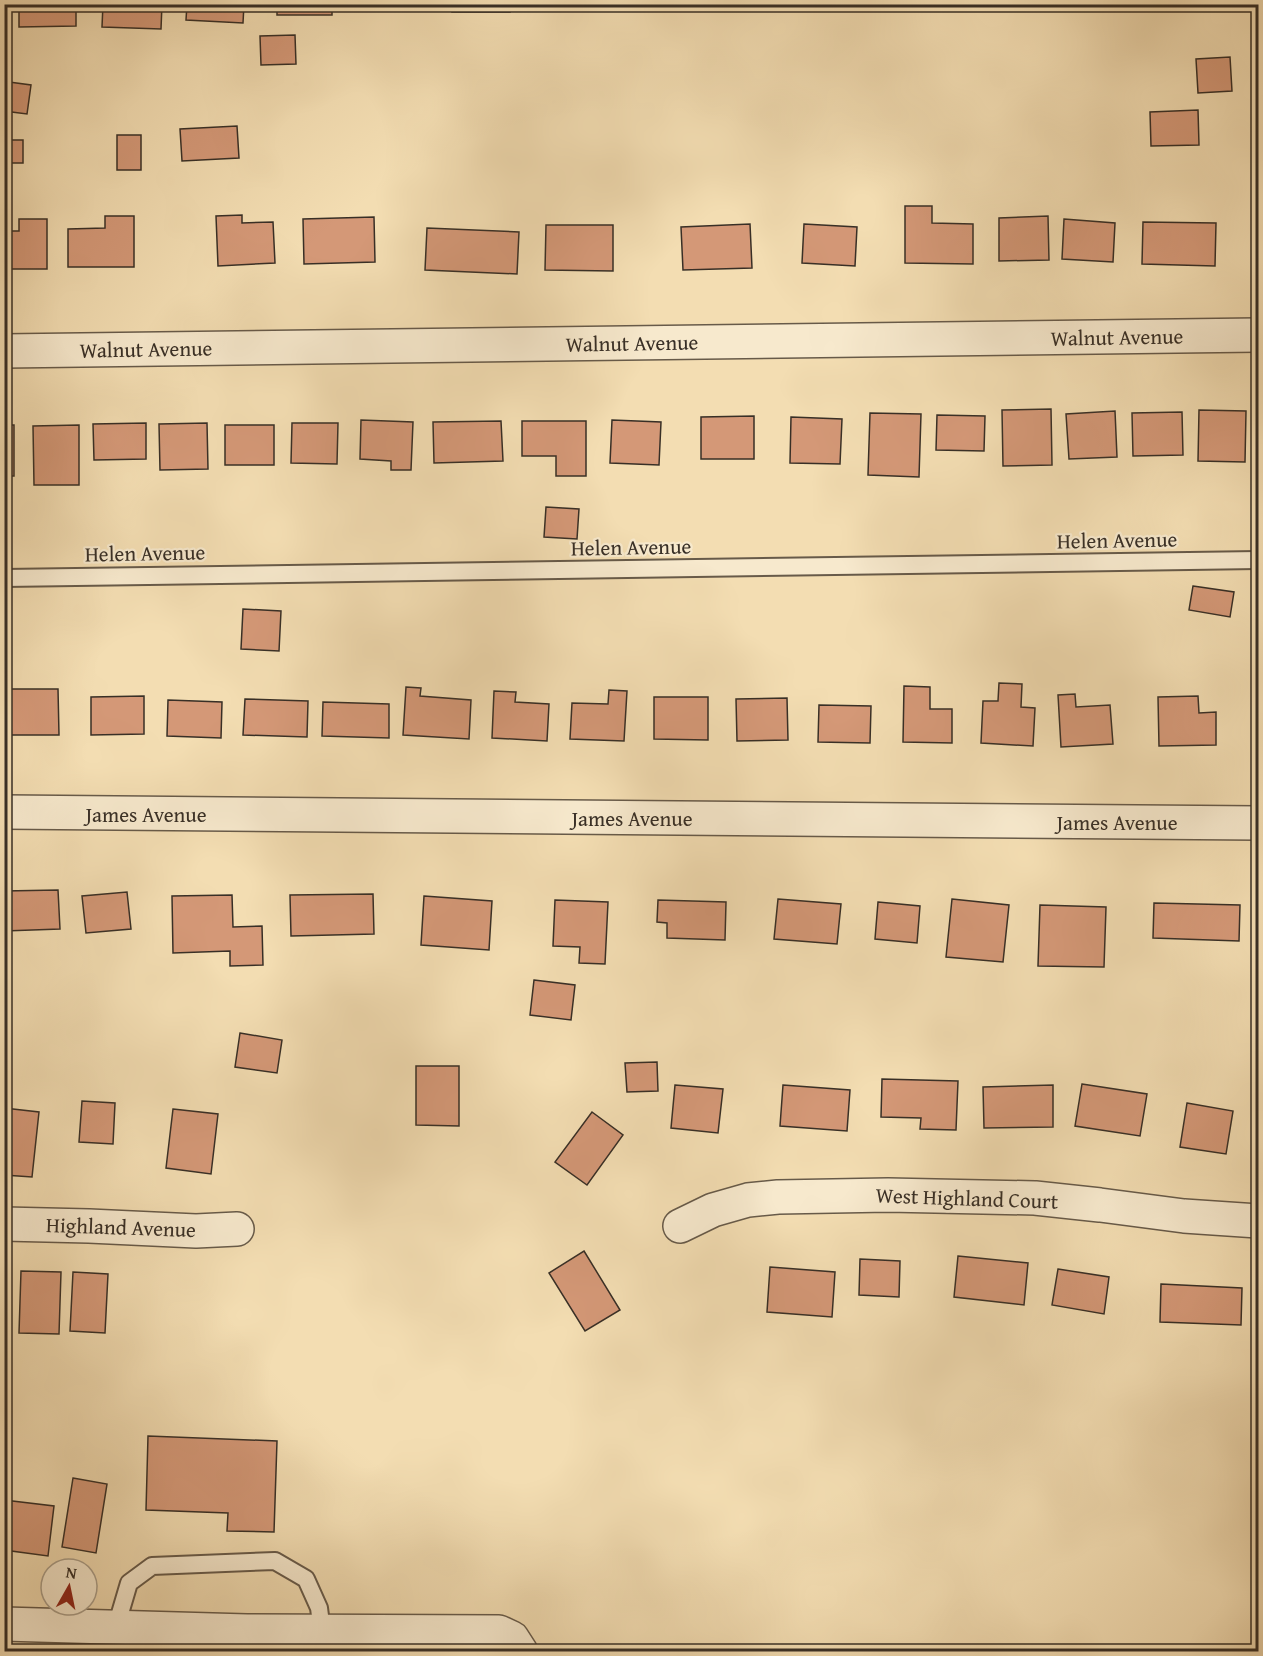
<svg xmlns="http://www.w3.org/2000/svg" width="1263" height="1656" font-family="'Gentium Book Plus',serif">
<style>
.building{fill:#d49877;stroke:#382f26;stroke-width:1.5}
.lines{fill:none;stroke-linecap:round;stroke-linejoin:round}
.lane-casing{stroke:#675a49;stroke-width:20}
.street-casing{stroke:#675a49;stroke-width:36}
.lane{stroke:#f7e9cd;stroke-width:16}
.street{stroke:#f7e9cd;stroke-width:33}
.labels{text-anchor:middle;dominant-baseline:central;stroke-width:4.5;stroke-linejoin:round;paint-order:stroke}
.street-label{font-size:21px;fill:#382f26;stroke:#f7e9cd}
</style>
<rect width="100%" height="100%" fill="#f3ddb2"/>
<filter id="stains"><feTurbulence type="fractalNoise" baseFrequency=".00333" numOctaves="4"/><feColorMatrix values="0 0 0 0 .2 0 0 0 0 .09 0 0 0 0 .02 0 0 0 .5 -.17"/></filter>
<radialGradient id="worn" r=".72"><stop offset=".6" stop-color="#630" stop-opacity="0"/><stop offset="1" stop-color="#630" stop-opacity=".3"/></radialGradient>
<g class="building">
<path d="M19 4H76V26L19 27Z"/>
<path d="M103 4H162L161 29 102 27Z"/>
<path d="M187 4H244L243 23 186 20Z"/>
<rect x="277" y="4" width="55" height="11"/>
<rect x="452" y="4" width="58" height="8"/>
<path d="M724 4H785V9L724 8Z"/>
<path d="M295 35 296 64 261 65 260 36Z"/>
<path d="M1230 57 1232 91 1198 93 1196 59Z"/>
<path d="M9 82 31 85 27 114 4 111Z"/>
<path d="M1198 110 1199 145 1151 146 1150 112Z"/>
<path d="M237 126 239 158 182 161 180 129Z"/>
<rect x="117" y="135" width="24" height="35"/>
<rect x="5" y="140" width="18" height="23"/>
<path d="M905 206H932V223L973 224V264L905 263Z"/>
<path d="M242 215V223L273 222 275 263 218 266 216 216Z"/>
<path d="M105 216H134V267H68V229L105 228Z"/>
<path d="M1048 216 1049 260 999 261V218Z"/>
<path d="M374 217 375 262 304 264 303 219Z"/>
<path d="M19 219H47V269H4V231H19Z"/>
<path d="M1064 219 1115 223 1113 262 1062 259Z"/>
<path d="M1143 222 1216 223 1215 266 1142 264Z"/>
<path d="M750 224 752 268 683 270 681 227Z"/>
<path d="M804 224 857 227 855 266 802 263Z"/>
<path d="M546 225H613V271L545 270Z"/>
<path d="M427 228 519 232 517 274 425 270Z"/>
<path d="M1051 409 1052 465 1003 466 1002 410Z"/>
<path d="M1199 410 1246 411 1245 462 1198 461Z"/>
<path d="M1115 411 1117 457 1069 459 1066 414Z"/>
<path d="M1182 412 1183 455 1133 456 1132 413Z"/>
<path d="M870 413 921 414 919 477 868 475Z"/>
<path d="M937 415 985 416 984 451 936 450Z"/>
<path d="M754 416V459H701V417Z"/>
<path d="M791 417 842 419 840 464 790 463Z"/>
<path d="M361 420 413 422 411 470H391V461L360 459Z"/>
<path d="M612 420 661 422 659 465 610 463Z"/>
<path d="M501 421 503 461 434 463 433 422Z"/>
<path d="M522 421H586V476H556V456H522Z"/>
<path d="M146 423V459L94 460 93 424Z"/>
<path d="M207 423 208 469 160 470 159 424Z"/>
<path d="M292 423H338L337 464 291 463Z"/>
<rect x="4" y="425" width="10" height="51"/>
<path d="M79 425V485H34L33 426Z"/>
<rect x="225" y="425" width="49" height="40"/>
<path d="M546 507 579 509 577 539 544 537Z"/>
<path d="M1193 586 1234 592 1230 617 1189 610Z"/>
<path d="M243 609 281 611 279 651 241 649Z"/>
<path d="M999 683 1022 684 1021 707 1035 708 1033 746 981 743 983 701H998Z"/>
<path d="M904 686 930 687V709H952V743L903 742Z"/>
<path d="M406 687 421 688 420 696 471 700 469 739 403 735Z"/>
<path d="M11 689H58L59 735H11Z"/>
<path d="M609 690 627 691 624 741 570 739 572 703 608 704Z"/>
<path d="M494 691 516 692 515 702 549 704 547 741 492 738Z"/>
<path d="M1075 694 1076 707 1110 705 1113 744 1061 747 1058 695Z"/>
<path d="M144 696V734L91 735V697Z"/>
<path d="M1198 696 1199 713 1216 712V745L1159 746 1158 697Z"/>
<path d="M654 697H708V740L654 739Z"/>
<path d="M787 698 788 740 737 741 736 699Z"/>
<path d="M245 699 308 701 307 737 243 735Z"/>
<path d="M168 700 222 702 221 738 167 736Z"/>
<path d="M323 702 389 704V738L322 736Z"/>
<path d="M819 705 871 706 870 743 818 742Z"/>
<path d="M58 890 60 929 4 931V891Z"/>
<path d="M127 892 131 929 86 933 82 896Z"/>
<path d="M373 894 374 934 291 936 290 895Z"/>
<path d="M232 895 233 927 262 926 263 965 230 966V951L173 953 172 896Z"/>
<path d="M424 896 492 901 489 950 421 945Z"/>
<path d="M778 899 841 904 837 944 774 939Z"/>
<path d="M952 899 1009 905 1003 962 946 957Z"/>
<path d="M555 900 608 902 605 964 579 963 580 947 553 946Z"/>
<path d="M658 900 726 902 725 940 667 938V923L657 922Z"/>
<path d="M878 902 920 906 917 943 875 939Z"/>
<path d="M1154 903 1240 905 1239 941 1153 938Z"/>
<path d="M1040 905 1106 907 1104 967 1038 966Z"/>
<path d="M534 980 575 985 571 1020 530 1015Z"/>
<path d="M240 1033 282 1040 277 1073 235 1067Z"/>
<path d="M657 1062 658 1091 627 1092 625 1063Z"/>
<path d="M416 1066H459V1126L416 1125Z"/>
<path d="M882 1079 958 1081 956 1130 920 1129 921 1118 881 1117Z"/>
<path d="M1082 1084 1147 1094 1140 1136 1075 1126Z"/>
<path d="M675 1085 723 1089 718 1133 671 1128Z"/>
<path d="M783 1085 850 1090 847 1131 780 1126Z"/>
<path d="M1053 1085V1127L984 1128 983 1087Z"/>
<path d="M82 1101 115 1103 113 1144 79 1142Z"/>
<path d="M1187 1103 1233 1111 1226 1154 1180 1147Z"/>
<path d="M4 1108 39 1112 32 1177 4 1175Z"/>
<path d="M173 1109 218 1114 211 1174 166 1168Z"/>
<path d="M592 1112 623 1135 587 1185 555 1162Z"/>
<path d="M584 1251 620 1310 585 1331 549 1273Z"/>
<path d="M958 1256 1028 1263 1024 1305 954 1297Z"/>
<path d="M860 1259 900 1261 899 1297 859 1295Z"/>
<path d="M770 1267 835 1272 832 1317 767 1312Z"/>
<path d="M1058 1269 1109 1277 1104 1314 1052 1305Z"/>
<path d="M21 1271 61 1272 59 1334 19 1333Z"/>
<path d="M73 1272 108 1274 105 1333 70 1331Z"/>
<path d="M1161 1284 1242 1288 1241 1325 1160 1322Z"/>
<path d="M148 1436 277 1441 274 1532 227 1531 228 1513 146 1510Z"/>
<path d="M73 1478 107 1484 96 1553 62 1547Z"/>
<path d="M4 1500 54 1506 48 1556 4 1550Z"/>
</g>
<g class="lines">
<g class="lane-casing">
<g id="lane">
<path d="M4 578 1258 560"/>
<path d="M116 1627 129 1583 152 1566 275 1561 306 1579 319 1608 322 1631"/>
</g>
</g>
<g class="street-casing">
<g id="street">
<path d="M4 351 1258 335"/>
<path d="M4 812 1258 823"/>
<path d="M4 1224 89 1226 196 1231 237 1229"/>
<path d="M680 1226 713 1210 748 1200 778 1197 888 1195 1035 1198 1100 1205 1184 1216 1258 1221"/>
<path d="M4 1624 247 1631 499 1632 512 1638 521 1652"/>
</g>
</g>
<use href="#lane" class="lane"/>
<use href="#street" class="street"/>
</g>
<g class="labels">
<g class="street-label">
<text transform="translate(1117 337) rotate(-1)">Walnut Avenue</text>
<text transform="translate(632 343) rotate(-1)">Walnut Avenue</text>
<text transform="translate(146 349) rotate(-1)">Walnut Avenue</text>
<text transform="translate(1117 540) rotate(-1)">Helen Avenue</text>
<text transform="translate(631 547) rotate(-1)">Helen Avenue</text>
<text transform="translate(145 553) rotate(-1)">Helen Avenue</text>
<text x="146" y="814">James Avenue</text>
<text x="632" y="818">James Avenue</text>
<text x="1117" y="822">James Avenue</text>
<text transform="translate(967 1198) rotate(2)">West Highland Court</text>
<text transform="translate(121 1227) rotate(2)">Highland Avenue</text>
</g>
</g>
<rect width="1263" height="1656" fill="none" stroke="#f3ddb2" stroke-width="24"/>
<rect x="6" y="6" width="1251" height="1644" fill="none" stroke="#382f26" stroke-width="3"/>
<rect x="12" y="12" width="1239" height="1632" fill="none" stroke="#382f26" stroke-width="1.5"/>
<g transform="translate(69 1587) rotate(9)"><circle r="28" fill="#f7e9cd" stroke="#ab9f8a" stroke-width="1.5"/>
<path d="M0-4.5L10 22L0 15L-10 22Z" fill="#8f2418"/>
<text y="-9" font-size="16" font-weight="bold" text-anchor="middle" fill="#382f26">N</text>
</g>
<rect width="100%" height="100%" filter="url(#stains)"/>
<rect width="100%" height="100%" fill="url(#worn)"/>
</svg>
